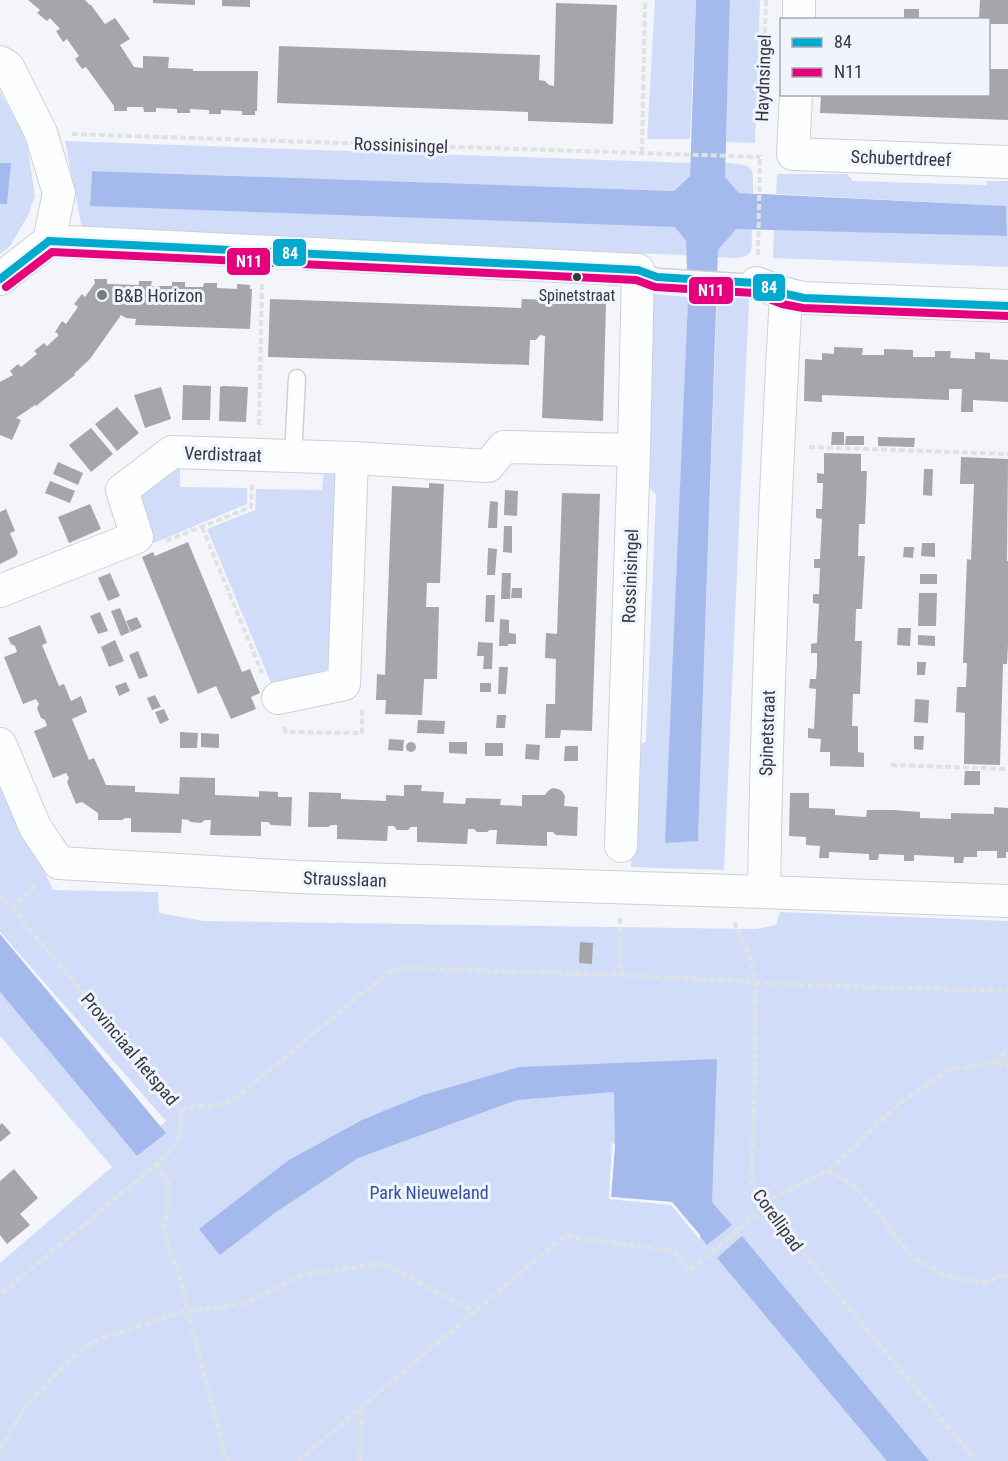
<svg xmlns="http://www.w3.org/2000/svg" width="1008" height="1461" font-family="'Roboto Condensed',sans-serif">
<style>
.green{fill:#d1ddf8}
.water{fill:#a4baec}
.pier{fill:#f4f5fa}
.building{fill:#a5a6aa}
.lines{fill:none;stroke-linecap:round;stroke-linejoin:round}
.service-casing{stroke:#ced0d4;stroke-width:19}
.minor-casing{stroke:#ced0d4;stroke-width:34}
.path{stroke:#e0e1e3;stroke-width:4;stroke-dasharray:6 3;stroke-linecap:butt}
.service{stroke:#fdfefe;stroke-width:16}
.minor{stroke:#fdfefe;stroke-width:32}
.bus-1-casing{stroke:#f0f4fe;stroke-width:12}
.bus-2-casing{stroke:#f0f4fe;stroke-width:12}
.bus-1{stroke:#00a9ce;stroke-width:8}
.bus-2{stroke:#e5007d;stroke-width:8}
.bus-dot{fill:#37393d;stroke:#f0f4fe;stroke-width:2}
.poi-dot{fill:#797b7f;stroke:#f0f4fe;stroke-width:2}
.labels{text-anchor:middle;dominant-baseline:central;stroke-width:6;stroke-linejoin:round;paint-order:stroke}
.bus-label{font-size:16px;fill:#37393d;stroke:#f0f4fe}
.street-label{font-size:18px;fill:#37393d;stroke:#f0f4fe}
.poi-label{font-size:18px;fill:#37393d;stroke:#f0f4fe;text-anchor:start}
.park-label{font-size:18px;fill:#3251a3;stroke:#f0f4fe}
.line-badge{stroke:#f0f4fe;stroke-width:2}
.badge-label{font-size:16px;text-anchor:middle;font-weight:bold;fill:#fff}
</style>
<rect width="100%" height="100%" fill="#f4f5fa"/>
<g class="green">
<path d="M655 0H696L690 139H647Z"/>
<path d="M730 0H760L755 143 726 142Z"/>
<path d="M0 91 24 136 25 143H27L35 196 31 206 30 212 10 246 0 254Z"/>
<path d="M65 141 690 163V176L674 191 92 171 90 205 675 226 686 241V255L83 234Z"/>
<path d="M725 163C753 165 754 164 753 193H739L725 177Z"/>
<path d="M777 174H847L853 181 986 185 987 181H1008V267L773 258 774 229 1007 236 1006 206 776 194Z"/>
<path d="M735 229H752C751 235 753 244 751 250 747 262 727 257 718 257V250Z"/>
<path d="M653 294 688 297 666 842 698 840 717 295 749 298 724 870 631 867 636 746 646 742 656 494 645 484Z"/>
<path d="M180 465V487L247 488V504L154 543 140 512 141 494Z"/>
<path d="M324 470 330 471 339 477 338 665 274 690 207 529 255 510 256 489 322 490Z"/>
<path d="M0 774 53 890 158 892 159 913 203 921 756 929 776 925 780 912 1008 921V1461H0V1263L112 1167 0 1036V992L132 1149 166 1121 0 932Z"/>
</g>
<g class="water">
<path d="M696 0H730L725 177 739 193 1006 206 1007 236 736 229 718 250 698 841 665 843 688 297 686 241 675 227 90 206 92 171 674 191 690 176Z"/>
<path d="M0 163H11L7 204H0Z"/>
<path d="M0 934 166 1133 137 1156 0 992Z"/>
<path d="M717 1059 712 1202 732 1225 707 1245 672 1202 611 1197 615 1145 614 1092 517 1100 358 1158 276 1212 220 1255 199 1229 289 1160 362 1120 423 1095 519 1067Z"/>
<path d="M742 1236 929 1461H887L717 1258Z"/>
</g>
<path class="pier" d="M612 1142 615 1145 611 1197 672 1202 700 1235V1240L671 1205 609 1199Z"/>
<g class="building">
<path d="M28 0H85L90 5H91L105 24 115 18 130 39 120 45 134 67 143 68V56L169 57 168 68 193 69V71H258L257 111H255V115H242V111L221 110V114H209V110L190 109V113H177V109L156 108V112H144L143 107H127V111H114V106L86 67 82 69 75 59 79 56 67 39 63 42 56 31 60 29 50 18 47 21 37 13 40 10Z"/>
<path d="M153 0H195V5L153 3Z"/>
<path d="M222 0H250V7L222 6Z"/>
<path d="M980 0H1008V24H988V20H979Z"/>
<path d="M556 3 617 5 613 124 528 121V112L277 103 279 46 540 55 539 80 545 81 549 85 554 86Z"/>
<rect x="904" y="9" width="15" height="11"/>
<path d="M988 69H1008V120L820 113 821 94H988Z"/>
<path d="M94 279H107V284L139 285V281H152L151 286H172V282H185V287H203L204 283H217V288L237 289V284L250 285V289H252L250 329 135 325 136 319 126 318 121 315 90 359 74 374 75 375 36 406 35 405 16 418 21 420 12 440 0 435V382L13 375 10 371 18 364 21 367 37 354 34 351 44 343 47 346 58 336V334L55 332 62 321 66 324 78 307 74 304 82 294 85 297 95 283Z"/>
<path d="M270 299 521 308 522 299 606 302 603 421 542 418 545 336 540 335 536 340H530L529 365 268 357Z"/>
<path d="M834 347 863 348 862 355H884V349L913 350V357H935V351H951L950 358 975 359V352L990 353V359L1008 360V402L973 400V412H961L962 389H949V400L822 395V402L804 401 805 359 822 360V353L834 354Z"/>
<path d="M183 385 211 386 210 420H182Z"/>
<path d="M223 386 248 387 246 422 219 421 220 387Z"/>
<path d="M161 387 171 419 145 428 134 395Z"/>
<path d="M117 407 139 433 117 451 95 424Z"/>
<path d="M91 428 113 454 91 472 69 445Z"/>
<path d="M832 432H844V445H831Z"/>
<path d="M846 436H864V445H845Z"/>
<path d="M878 437 915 438 914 447 878 446Z"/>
<path d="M824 453 861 454V471H867L865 524H859L858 556H865L862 609H856L855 641H862L860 694H853L852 726H858V752L864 753V767L830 766V752H820L821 739 808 738V728L814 729 816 689 809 688 810 679H816L817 666V653H811V644L817 643 819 604 813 603V594H819L820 568H814V559H820L822 519 816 518V509H822L823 483H817V473L824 474Z"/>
<path d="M961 457 1008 459 1007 561H1008V644L1007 664H1003L1000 765 964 764 965 713 956 712 957 687H966L967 663H963L967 559 971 560 974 484H960Z"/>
<path d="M58 462 83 473 78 485 53 474Z"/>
<path d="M924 469H933L932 496 923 495Z"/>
<path d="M50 481 75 491 70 503 45 493Z"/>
<path d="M429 483 444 484 440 583H427L426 607H439L437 679H424L422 715 385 714 386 700H376L377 674 385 675 392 486 429 488Z"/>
<path d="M505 490 518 491 517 516 504 515Z"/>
<path d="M562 493 600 494 592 731 561 730 560 738H545L546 704H555L556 659 545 658 546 633 557 634Z"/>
<path d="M490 501 498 502 497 528H488Z"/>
<path d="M90 504 101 529 69 543 58 517Z"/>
<path d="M6 509 15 531 10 533 18 552 16 556 0 564V512Z"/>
<path d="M504 526H512V553L503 552Z"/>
<path d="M188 542 242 672 250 669 260 693 251 697 256 709 231 719 216 686 198 694 142 557 153 552 155 556Z"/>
<path d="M922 543H935V557L921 556Z"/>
<path d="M904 547H914L913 558 903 557Z"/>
<path d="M488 548 497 549 495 575H487Z"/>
<path d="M110 573 120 596 108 601 98 578Z"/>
<path d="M502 573H511L510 599H501Z"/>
<rect x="920" y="574" width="17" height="10"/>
<path d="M512 588H522V598H511Z"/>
<path d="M919 593H937L936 626H918Z"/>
<path d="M486 595H495L494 622H485Z"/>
<path d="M120 608 130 632 121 636 111 611Z"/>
<path d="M100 612 108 631 98 634 90 616Z"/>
<path d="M137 617 142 627 131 632 126 621Z"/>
<path d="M500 619 509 620V633L516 634V644H508V646H499Z"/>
<path d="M40 625 47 643 42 645 59 686 64 684 71 701 81 696 87 712 72 719 89 760 94 758 106 785 135 786V792L179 794 180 777 215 778V795L259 797V791L278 792V797H292L291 826 271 825 268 822H261V836L210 835 211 820H205L201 823 191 822 188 820 182 819 181 833 131 832V818H125L122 820H98V813L82 802 76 804 67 782 69 778 66 773 53 778 34 731 47 726 45 720 41 718 37 708 39 704 36 699 23 704 4 657 17 652 15 646 11 644 8 638Z"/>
<path d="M898 628H911L910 646 897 645Z"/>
<path d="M918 635 935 636V646L918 645Z"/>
<path d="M115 640 124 661 109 667 101 647Z"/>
<path d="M478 642 493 643 492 669H483L484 656H477Z"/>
<path d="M138 651 148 676 139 679 129 655Z"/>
<path d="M917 662H926L925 675H917Z"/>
<path d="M499 667H508L506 694H498Z"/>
<path d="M126 682 130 691 119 696 115 686Z"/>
<rect x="480" y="683" width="11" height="9"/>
<path d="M155 695 161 707 152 710 147 698Z"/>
<path d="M915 699 929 700 928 723 914 722Z"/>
<path d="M164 709 169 720 160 724 155 712Z"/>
<path d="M497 715H506L505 728H496Z"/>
<path d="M418 720 445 721 444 734 417 733Z"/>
<path d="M180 732 198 733 197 748H180Z"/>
<path d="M201 733 219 734V748L201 747Z"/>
<path d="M914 736H924L923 750 914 749Z"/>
<path d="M389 739 404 740 403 751 388 750Z"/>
<path d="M449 742H467V754L449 753Z"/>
<circle cx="411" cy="747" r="5"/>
<rect x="485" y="743" width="18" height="13"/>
<path d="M526 744 540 745 539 760 525 759Z"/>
<path d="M565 746H578V761H564Z"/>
<path d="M965 771H980V785H964Z"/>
<path d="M404 785H422L421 791 444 792 443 803 465 804 466 798 501 799 500 805 522 806V795H545L548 791 552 788 558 789 562 791 565 796 564 806 578 807 577 836 556 835 553 832H547V846L496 844 497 830H490L487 832H477L474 829H468L467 844 417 842V827H411L408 830H397L394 826H388L387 841 337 839V825H331L328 827H308L309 792 341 793V799L386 801V795L404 796Z"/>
<path d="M790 793H809V808L835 809V815L866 817 867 810H893L920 812V818L951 819V813L994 814V807L1008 808V852H1006V858H997V851H977V857H964L963 863H954V857L914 855V861H904V855L879 854 878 860H869V854L829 852V858H819L820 846 806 845V837L789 836Z"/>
<path d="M580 942 593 943 592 964 579 963Z"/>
<path d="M2 1123 11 1133 0 1142V1125Z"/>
<path d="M14 1169 38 1198 20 1214 30 1225 7 1244 0 1235V1181Z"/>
</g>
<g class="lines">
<g class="service-casing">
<g id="service">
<path d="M638 270 657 277 756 283"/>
<path d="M293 457 297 378"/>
</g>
</g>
<g class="minor-casing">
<g id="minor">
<path d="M799 20V0"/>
<path d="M0 62 8 67 41 133 59 193 49 241"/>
<path d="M796 94 793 154 1008 162"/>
<path d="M49 241 638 270 634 450 621 846"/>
<path d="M0 279 49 241"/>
<path d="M756 283 786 294 804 298 1008 306"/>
<path d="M786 294C775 493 767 693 764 892L1008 901"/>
<path d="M0 591 137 537 122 490 172 452 352 458 488 466 504 447 634 450"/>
<path d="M278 698 344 684 352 458"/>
<path d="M0 744 35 827 59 863 298 877 764 892"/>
</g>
</g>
<g class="path">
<path d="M762 105 766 0"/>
<path d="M72 134 760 157"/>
<path d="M642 153 645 0"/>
<path d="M758 255 760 155"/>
<path d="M259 425 262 282"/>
<path d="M809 447 1008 454"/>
<path d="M202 527 262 673"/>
<path d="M166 541 251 507 252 483"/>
<path d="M284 727 286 732 362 733V708"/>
<path d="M891 765 1008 769"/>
<path d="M0 894 181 1110V1129L176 1145 157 1164 0 1295"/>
<path d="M12 909 37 884"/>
<path d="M620 918 621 975"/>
<path d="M734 922 748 951 755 982V1081L751 1182 764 1206 976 1461"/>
<path d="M995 1062 1008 1049"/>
<path d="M181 1110 194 1107 224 1104 240 1095 362 993 392 971 402 968 621 975 755 982 769 984 1008 991"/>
<path d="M157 1164 168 1183 169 1201 164 1229 169 1250 177 1268 223 1449 229 1461"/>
<path d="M827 1171 852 1184 876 1210 910 1255 942 1274 959 1279 987 1283 1008 1272"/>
<path d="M1006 1273 1008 1279"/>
<path d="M0 1449 25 1407 73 1356 94 1341 188 1310 214 1308 246 1303 303 1275 384 1263 474 1312"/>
<path d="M298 1461 564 1236 673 1251 689 1271 750 1220 773 1198 826 1171 840 1161 868 1133 904 1100 949 1070 995 1062 1008 1067"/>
<path d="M360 1461 362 1406"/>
</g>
<use href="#service" class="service"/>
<use href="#minor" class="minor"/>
<g class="bus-1-casing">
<g id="bus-1">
<path d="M49 241 638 270 657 277 756 283 786 294 804 298 1008 306"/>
<path d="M0 279 49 241"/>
</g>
</g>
<g class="bus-2-casing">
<path id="bus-2" d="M6 287 52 252 636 280 655 287 754 293 782 304 803 308 1008 316"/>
</g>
<use href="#bus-1" class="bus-1"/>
<use href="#bus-2" class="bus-2"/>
</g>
<circle class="bus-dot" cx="577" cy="277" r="5"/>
<circle class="poi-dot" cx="102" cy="295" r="6"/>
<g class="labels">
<g class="bus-label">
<text x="577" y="295">Spinetstraat</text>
</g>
<g class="street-label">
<text transform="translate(763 78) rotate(-88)">Haydnsingel</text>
<text transform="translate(401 145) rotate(2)">Rossinisingel</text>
<text transform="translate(901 158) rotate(2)">Schubertdreef</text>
<text transform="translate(223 454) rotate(2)">Verdistraat</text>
<text transform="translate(630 576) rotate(-88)">Rossinisingel</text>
<text transform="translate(767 733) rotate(-88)">Spinetstraat</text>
<text transform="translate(345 879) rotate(2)">Strausslaan</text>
<text transform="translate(130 1049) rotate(50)">Provinciaal fietspad</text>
<text transform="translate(778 1220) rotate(54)">Corellipad</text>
</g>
<g class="poi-label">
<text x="114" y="295">B&amp;B Horizon</text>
</g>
<g class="park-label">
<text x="429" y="1192">Park Nieuweland</text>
</g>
</g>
<g class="line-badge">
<rect x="272" y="238" width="35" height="29" rx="6" fill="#00a9ce"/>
<rect x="226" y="247" width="45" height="29" rx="6" fill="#e5007d"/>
<rect x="752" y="273" width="34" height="29" rx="6" fill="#00a9ce"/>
<rect x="688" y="276" width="46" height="29" rx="6" fill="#e5007d"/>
</g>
<g class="badge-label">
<text x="290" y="259">84</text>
<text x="249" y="267">N11</text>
<text x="769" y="293">84</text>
<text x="711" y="296">N11</text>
</g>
<rect x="780" y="18" width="210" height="78" fill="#f0f4fe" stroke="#a6a9b1" stroke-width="1.5"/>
<rect x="792" y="38" width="30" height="9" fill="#00a9ce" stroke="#a6a9b1" stroke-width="1.5"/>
<text x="834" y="48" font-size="18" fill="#37393d">84</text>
<rect x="792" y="68" width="30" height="9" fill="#e5007d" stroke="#a6a9b1" stroke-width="1.5"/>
<text x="834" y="78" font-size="18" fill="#37393d">N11</text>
</svg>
